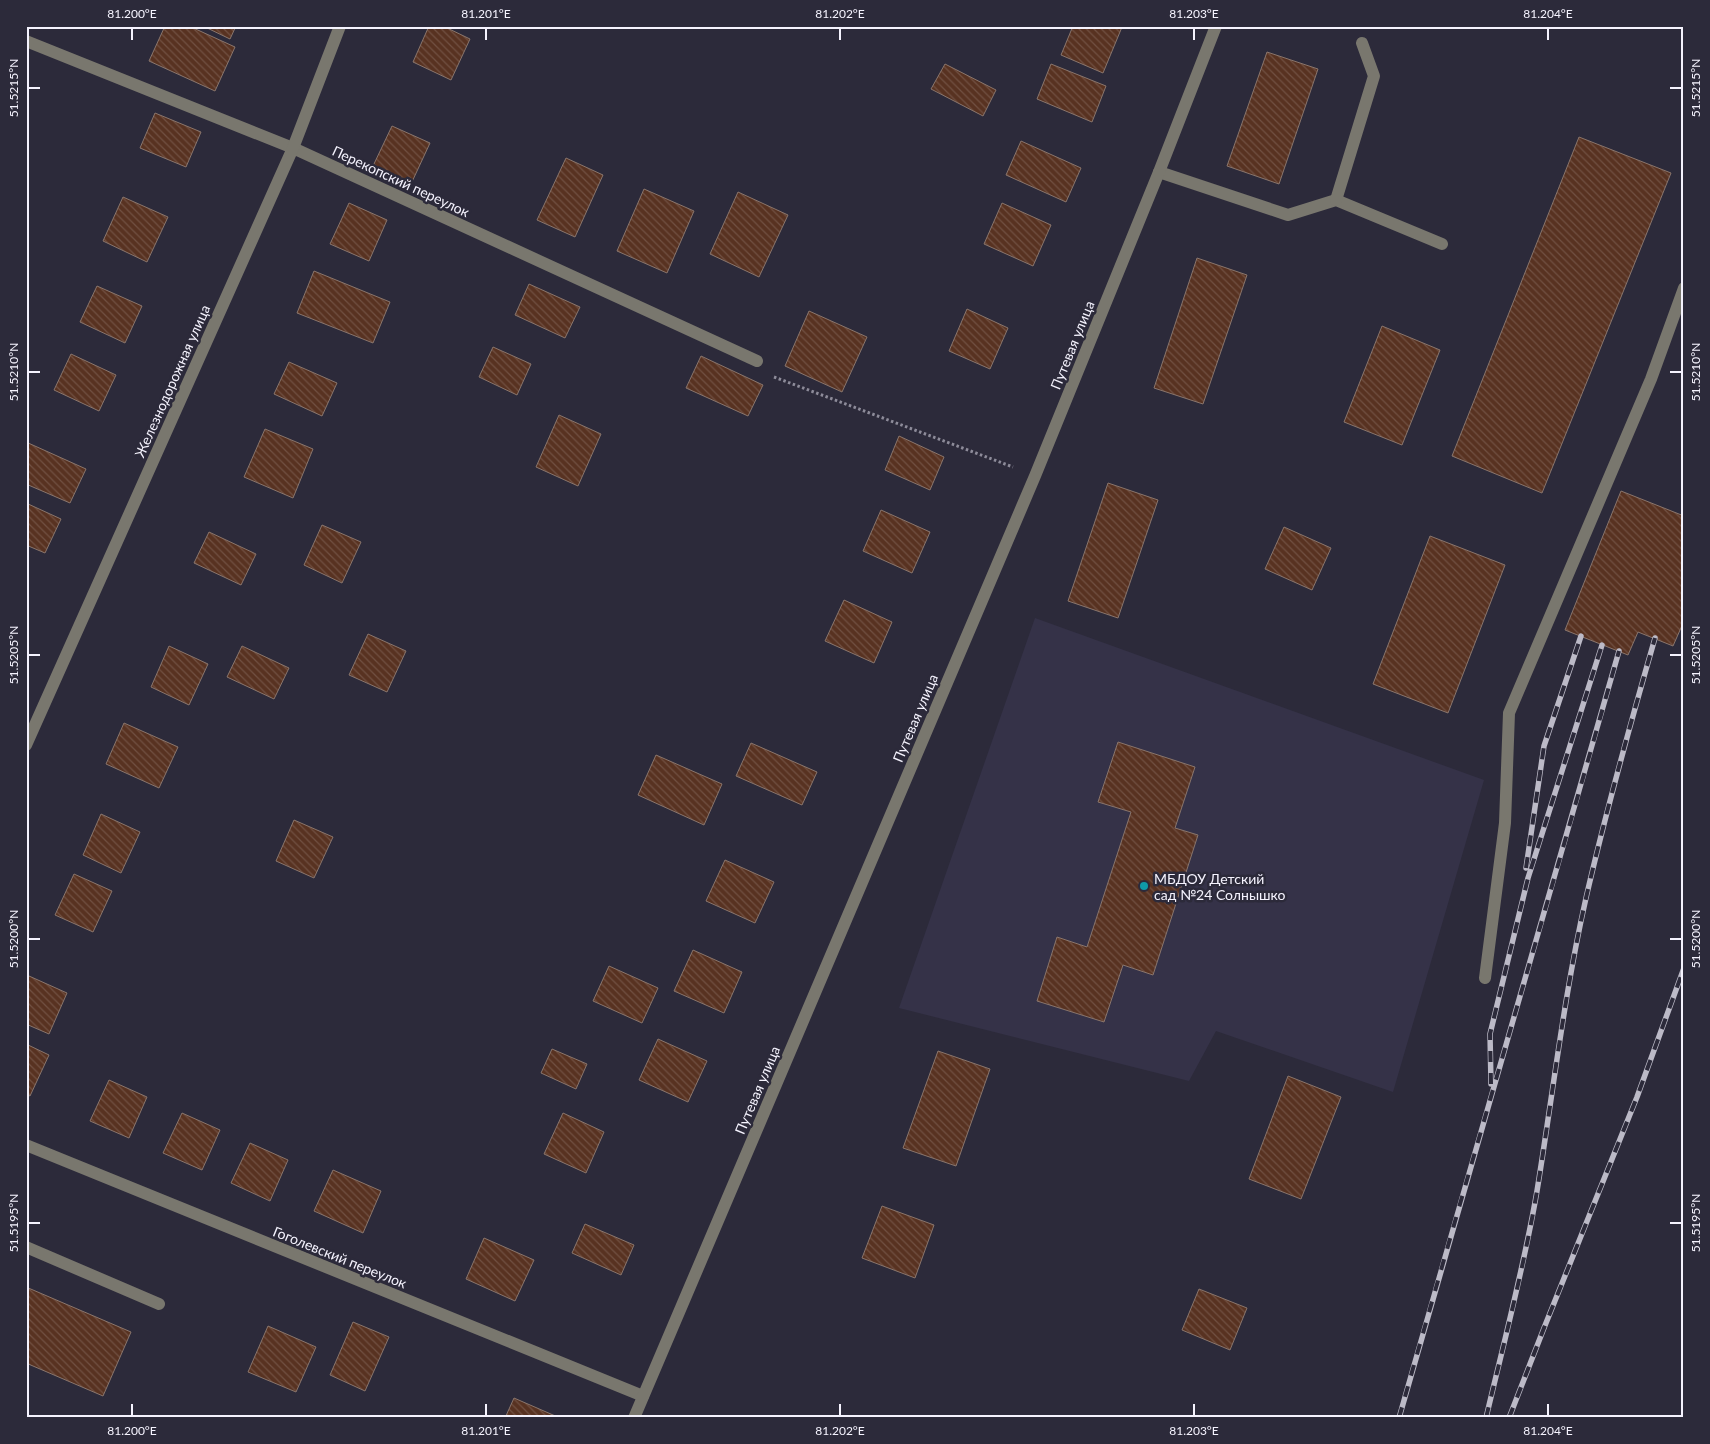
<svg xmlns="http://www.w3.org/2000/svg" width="1710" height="1444" font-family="Lato,sans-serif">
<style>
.built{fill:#353248}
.building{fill:url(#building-back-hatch);stroke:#89756c}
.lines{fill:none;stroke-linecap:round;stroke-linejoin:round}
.path{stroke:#8d8b99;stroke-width:3;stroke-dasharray:2.5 2.5;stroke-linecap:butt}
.minor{stroke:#79776e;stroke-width:12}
.rail-casing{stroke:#bcbac7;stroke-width:5.5}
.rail{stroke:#2c2a3a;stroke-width:4;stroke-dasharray:11;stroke-linecap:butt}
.ticks{fill:none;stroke:#f5f3fe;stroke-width:2}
.culture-dot{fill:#0f9aa8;stroke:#2c2a3a;stroke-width:2}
.labels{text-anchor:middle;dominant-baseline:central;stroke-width:5;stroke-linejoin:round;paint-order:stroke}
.street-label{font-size:14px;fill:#f5f3fe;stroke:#2c2a3a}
.poi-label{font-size:14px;fill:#f5f3fe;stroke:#2c2a3a;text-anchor:start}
.neatline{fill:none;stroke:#f5f3fe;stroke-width:2}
.ticks-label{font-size:12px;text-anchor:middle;fill:#f5f3fe}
</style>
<defs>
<pattern id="building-back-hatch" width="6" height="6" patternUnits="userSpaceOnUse" patternTransform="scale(1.25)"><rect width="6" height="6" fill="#583221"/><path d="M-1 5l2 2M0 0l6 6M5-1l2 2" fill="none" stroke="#715042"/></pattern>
</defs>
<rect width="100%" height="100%" fill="#2c2a3a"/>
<path class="built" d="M1035 618 1484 780 1393 1092 1216 1031 1189 1081 899 1008Z"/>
<g class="building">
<path d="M165 26H189L235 47 215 91 149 61Z"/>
<path d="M203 26H236L230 39Z"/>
<path d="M429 26H443L470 39 451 80 413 62Z"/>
<path d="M1073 26 1122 27 1103 73 1061 55Z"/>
<path d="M1267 52 1318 69 1279 184 1227 166Z"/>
<path d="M945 64 996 90 983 116 931 89Z"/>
<path d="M1051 64 1106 86 1092 122 1037 99Z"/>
<path d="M155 113 201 132 186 167 140 148Z"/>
<path d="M392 126 430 143 411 184 373 166Z"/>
<path d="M1579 137 1671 173 1542 493 1452 456Z"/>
<path d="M1021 141 1081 168 1066 202 1006 175Z"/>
<path d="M566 158 603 175 575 237 537 220Z"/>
<path d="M644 189 694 211 667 273 617 251Z"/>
<path d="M738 192 788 215 759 277 710 254Z"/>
<path d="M123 197 168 217 147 262 103 241Z"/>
<path d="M349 203 387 220 369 261 330 244Z"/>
<path d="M1002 203 1051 225 1033 266 984 244Z"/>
<path d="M1197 258 1247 275 1203 404 1154 388Z"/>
<path d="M314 271 390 302 373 343 297 313Z"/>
<path d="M529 284 580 307 565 338 515 315Z"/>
<path d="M97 286 142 306 125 343 80 322Z"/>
<path d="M967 309 1008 328 990 369 949 351Z"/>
<path d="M809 311 867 337 842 392 785 366Z"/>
<path d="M1382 326 1440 350 1402 445 1344 422Z"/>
<path d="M493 347 531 364 517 395 479 377Z"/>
<path d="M71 354 116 375 99 411 54 390Z"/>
<path d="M701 356 763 385 748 416 686 388Z"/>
<path d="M289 362 337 383 322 416 274 394Z"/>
<path d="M559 415 601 434 578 486 536 467Z"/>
<path d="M265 429 313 449 293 498 244 477Z"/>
<path d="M899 436 944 457 930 490 885 470Z"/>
<path d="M26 442 86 469 70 503 26 484Z"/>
<path d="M1108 483 1158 500 1118 618 1068 601Z"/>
<path d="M1621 491 1684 516V621L1673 646 1638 632 1628 655 1565 630Z"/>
<path d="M26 503 61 519 45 553 26 545Z"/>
<path d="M881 510 930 532 912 573 863 551Z"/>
<path d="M322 525 361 542 342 583 304 565Z"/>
<path d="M1284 527 1331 548 1312 590 1265 569Z"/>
<path d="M209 532 256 554 241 585 194 563Z"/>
<path d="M1430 536 1505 565 1448 713 1373 684Z"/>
<path d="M844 600 892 622 874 663 825 641Z"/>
<path d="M368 634 406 651 387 692 349 675Z"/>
<path d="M169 646 208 664 189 705 151 687Z"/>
<path d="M242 646 289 668 274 699 227 677Z"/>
<path d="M124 723 178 747 159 788 106 764Z"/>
<path d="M1118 742 1195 767 1175 828 1198 835 1153 975 1123 965 1104 1022 1037 1001 1057 937 1087 947 1131 812 1098 802Z"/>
<path d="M751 743 817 772 802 805 736 776Z"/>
<path d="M656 755 722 784 704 825 638 795Z"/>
<path d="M101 814 140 832 121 873 83 855Z"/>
<path d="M294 820 333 837 314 878 276 861Z"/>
<path d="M725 860 774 882 755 923 706 901Z"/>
<path d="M74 874 112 891 93 932 55 915Z"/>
<path d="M693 950 742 972 724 1013 674 991Z"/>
<path d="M609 966 658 988 642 1023 593 1001Z"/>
<path d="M29 976 67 993 49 1034 26 1024V983Z"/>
<path d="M658 1039 707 1061 688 1102 639 1080Z"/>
<path d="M26 1044 49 1055 30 1096 26 1094Z"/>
<path d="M552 1049 587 1064 576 1089 541 1073Z"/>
<path d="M938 1051 990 1069 956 1166 903 1148Z"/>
<path d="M1288 1076 1341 1097 1301 1199 1249 1179Z"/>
<path d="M109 1080 147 1097 129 1138 90 1121Z"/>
<path d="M182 1113 220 1130 202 1170 163 1153Z"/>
<path d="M563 1113 604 1132 586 1173 544 1154Z"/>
<path d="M250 1143 288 1160 270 1201 231 1183Z"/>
<path d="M333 1170 381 1191 363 1233 314 1211Z"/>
<path d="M882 1206 934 1225 915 1278 862 1258Z"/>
<path d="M585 1224 634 1245 621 1275 572 1253Z"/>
<path d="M484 1238 534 1260 515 1301 466 1279Z"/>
<path d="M26 1287 131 1332 103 1396 26 1363Z"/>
<path d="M1199 1289 1247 1308 1230 1350 1182 1330Z"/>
<path d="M353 1322 389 1337 365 1391 330 1375Z"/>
<path d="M268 1326 316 1347 296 1392 248 1372Z"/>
<path d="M514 1398 560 1418H505Z"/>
</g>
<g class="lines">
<path class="path" d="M774 377 1013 467"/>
<g class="minor">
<path d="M26 41 293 148 757 361"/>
<path d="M1159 172 1288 215 1336 200 1442 244"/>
<path d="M1336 200 1374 76 1362 43"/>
<path d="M26 745 293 148 340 26"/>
<path d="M1485 978 1505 823 1509 713 1651 379 1684 288"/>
<path d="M26 1145 643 1396"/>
<path d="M26 1247 159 1304"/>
<path d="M634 1418 1035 476 1159 172 1216 26"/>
</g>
<g class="rail-casing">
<g id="rail">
<path d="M1526 868 1544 746 1581 636"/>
<path d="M1491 1084 1490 1034 1528 878 1602 645"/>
<path d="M1399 1418C1471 1162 1547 907 1619 651"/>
<path d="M1486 1418C1504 1342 1524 1267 1537 1191 1553 1093 1564 995 1586 898 1606 811 1630 725 1655 638"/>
<path d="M1509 1418 1544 1328 1637 1097 1684 968"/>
</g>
</g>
<use href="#rail" class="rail"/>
</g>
<path class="ticks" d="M132 28V40M486 28V40M840 28V40M1194 28V40M1548 28V40M28 88H40M1670 88H1682M28 372H40M1670 372H1682M28 655H40M1670 655H1682M28 939H40M1670 939H1682M28 1223H40M1670 1223H1682M132 1404V1416M486 1404V1416M840 1404V1416M1194 1404V1416M1548 1404V1416"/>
<circle class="culture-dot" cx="1144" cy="886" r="5"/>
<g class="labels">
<g class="street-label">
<text transform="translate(401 181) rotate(25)">Перекопский переулок</text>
<text transform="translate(1072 345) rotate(-68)">Путевая улица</text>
<text transform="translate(172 381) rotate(-66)">Железнодорожная улица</text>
<text transform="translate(915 718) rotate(-67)">Путевая улица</text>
<text transform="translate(757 1090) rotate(-67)">Путевая улица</text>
<text transform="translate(340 1257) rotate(22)">Гоголевский переулок</text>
</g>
<g class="poi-label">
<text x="1154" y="878">МБДОУ Детский<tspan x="1154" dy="16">сад №24 Солнышко</tspan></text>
</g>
</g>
<rect width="1710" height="1444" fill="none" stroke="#2c2a3a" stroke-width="55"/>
<rect x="28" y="28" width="1654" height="1388" class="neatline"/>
<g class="ticks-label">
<text x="132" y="18">81.200°E</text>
<text x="486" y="18">81.201°E</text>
<text x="840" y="18">81.202°E</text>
<text x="1194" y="18">81.203°E</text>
<text x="1548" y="18">81.204°E</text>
<text transform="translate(14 88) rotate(-90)" y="4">51.5215°N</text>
<text transform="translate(1696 88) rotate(-90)" y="4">51.5215°N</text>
<text transform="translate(14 372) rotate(-90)" y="4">51.5210°N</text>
<text transform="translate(1696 372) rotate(-90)" y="4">51.5210°N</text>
<text transform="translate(14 655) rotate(-90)" y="4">51.5205°N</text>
<text transform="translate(1696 655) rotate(-90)" y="4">51.5205°N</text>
<text transform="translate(14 939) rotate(-90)" y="4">51.5200°N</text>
<text transform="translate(1696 939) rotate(-90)" y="4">51.5200°N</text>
<text transform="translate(14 1223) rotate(-90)" y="4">51.5195°N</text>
<text transform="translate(1696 1223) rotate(-90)" y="4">51.5195°N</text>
<text x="132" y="1435">81.200°E</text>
<text x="486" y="1435">81.201°E</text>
<text x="840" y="1435">81.202°E</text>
<text x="1194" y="1435">81.203°E</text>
<text x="1548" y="1435">81.204°E</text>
</g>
</svg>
